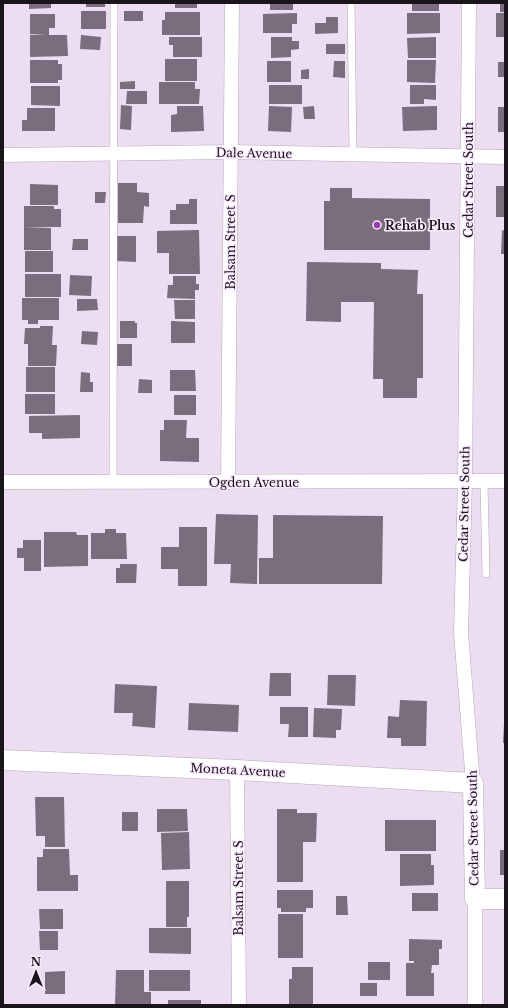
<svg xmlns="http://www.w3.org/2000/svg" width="508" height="1008" font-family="'Libre Baskerville',serif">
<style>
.building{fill:#7b6d7e}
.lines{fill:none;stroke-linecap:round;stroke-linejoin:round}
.lane-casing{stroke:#b7a8ba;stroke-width:8}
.street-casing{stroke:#b7a8ba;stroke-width:15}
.secondary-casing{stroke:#b7a8ba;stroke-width:21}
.lane{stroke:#fff;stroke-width:7}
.street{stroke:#fff;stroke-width:14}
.secondary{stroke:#fff;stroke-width:20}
.poi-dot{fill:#973eaa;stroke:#faeafe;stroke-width:1.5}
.labels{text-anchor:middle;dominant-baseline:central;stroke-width:3;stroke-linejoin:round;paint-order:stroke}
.street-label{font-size:12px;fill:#1a151b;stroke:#faeafe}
.poi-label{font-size:12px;font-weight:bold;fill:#1a151b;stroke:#faeafe;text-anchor:start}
</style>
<rect width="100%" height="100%" fill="#edddf0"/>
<g class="building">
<path d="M29 3H51V8L29 9Z"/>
<rect x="86" y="3" width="19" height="4"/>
<rect x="175" y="3" width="22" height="5"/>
<rect x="270" y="3" width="23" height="7"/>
<rect x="412" y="3" width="27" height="8"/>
<rect x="500" y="3" width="5" height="9"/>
<rect x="81" y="11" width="25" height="18"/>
<rect x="124" y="11" width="19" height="10"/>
<path d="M165 12H200V35H162V20H165Z"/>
<path d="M297 13V24H292V33H263V14Z"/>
<path d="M407 13H440V33L407 34Z"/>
<rect x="496" y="13" width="9" height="24"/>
<path d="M30 14H55V28H49V35H67L68 56 30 57V35H46L30 34Z"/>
<path d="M326 17H338V33L315 34V23H326Z"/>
<path d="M81 35 101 37 100 50 80 49Z"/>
<path d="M169 37H202V57H173V45H169Z"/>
<path d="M271 37H292V41H299V49L291 50V57L271 58Z"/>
<path d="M436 37V58H408L407 38Z"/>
<rect x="326" y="44" width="19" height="10"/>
<rect x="165" y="59" width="32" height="22"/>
<path d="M30 60H58V64H62V80H58V83H30Z"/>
<path d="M407 60H436L435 83 407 82Z"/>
<rect x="267" y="61" width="24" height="21"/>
<path d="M334 61H345V78L333 77Z"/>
<rect x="498" y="62" width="7" height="15"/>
<path d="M309 69V79H301V70Z"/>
<path d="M135 81V89H120V82Z"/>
<path d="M159 82H195V89H200L199 104H159Z"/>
<rect x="269" y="85" width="33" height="19"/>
<path d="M410 85H436V100L424 99V104H410Z"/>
<path d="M31 86H60V106L31 105Z"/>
<path d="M127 91H147V104H126Z"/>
<path d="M121 105 132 106 131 130 120 129Z"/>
<path d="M177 106H203L204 131 171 132V115L177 114Z"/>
<path d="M269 106 292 107 291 132 268 131Z"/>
<path d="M314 106 315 119H304L303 107Z"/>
<path d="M437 106V130L403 131 402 107Z"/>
<rect x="498" y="107" width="7" height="25"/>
<path d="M27 108H55V131H22V120H27Z"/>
<path d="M118 183H137V192L149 193V207L144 206 143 223H118Z"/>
<path d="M30 184 58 185V205H30Z"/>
<rect x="496" y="186" width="9" height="31"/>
<path d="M330 188H352V198L430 199V250H324V201H330Z"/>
<path d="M95 192H106L105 203H95Z"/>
<path d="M189 199H197V224H170V210H176V204H189Z"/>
<path d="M24 206H54V209H61V227H24Z"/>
<path d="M24 227 51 228V250H24Z"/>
<path d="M199 230 200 274H169V253H157V231Z"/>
<path d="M502 230 505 231V254H501Z"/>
<path d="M117 236H136V262L116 261Z"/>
<path d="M73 239H88V250H72Z"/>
<rect x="25" y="251" width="28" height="21"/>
<path d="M307 262 381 263V269L418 270 417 294H423V378H417V398H383V379H373L374 302H341V322L306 321Z"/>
<rect x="25" y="274" width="36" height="23"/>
<path d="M70 275 92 276 91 296 69 295Z"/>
<path d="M173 276H196V284H199V290H195V299L167 298 168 285H173Z"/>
<path d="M22 298H59V320H38V324H28V320H22Z"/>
<path d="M77 299H97L98 310 77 311Z"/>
<path d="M174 300H195V319H175Z"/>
<path d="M120 321H135V323H137V338H120Z"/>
<path d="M171 321 195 322V343H171Z"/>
<path d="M40 326H53L52 345H57L56 366H28V344H24L25 328H40Z"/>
<path d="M82 331 98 332 97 345 81 344Z"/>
<rect x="117" y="344" width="15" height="22"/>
<rect x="26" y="367" width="29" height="25"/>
<path d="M170 370H195L196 391H170Z"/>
<path d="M81 372 90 373V382H93V392H80Z"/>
<path d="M139 379 152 380V393H138Z"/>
<rect x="25" y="394" width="30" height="20"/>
<rect x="174" y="395" width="22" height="20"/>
<path d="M80 415V438L42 439V433H29V416Z"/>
<path d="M164 420H187L186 438H199V462L160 461V430H164Z"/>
<path d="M216 514 258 515 257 584 230 583 231 564H214Z"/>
<path d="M273 515 383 516 382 584H259V558H273Z"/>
<path d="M179 527H207V586H178V569H161V547H179Z"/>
<path d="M105 529H116V533H126L127 559H91V533H105Z"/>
<path d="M44 532H76L77 535H88V566L44 567Z"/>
<path d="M23 540H41V571H24V558H17V548H23Z"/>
<path d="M120 564H137L136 583H116V568H120Z"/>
<path d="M270 673H291V696H269Z"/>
<path d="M328 675H356L355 706 327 705Z"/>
<path d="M115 684 157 686 155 728 132 726 133 713H114Z"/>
<path d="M400 700 427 701 426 746H401V738H387L388 716 399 717Z"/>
<path d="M189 703 239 705 238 732 188 730Z"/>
<path d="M280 707H308V737H288L289 724H280Z"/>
<path d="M314 708 342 709 341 730H336V738L313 737Z"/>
<path d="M504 724H505V743H503Z"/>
<path d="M35 797H64L65 847H45V836H36Z"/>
<path d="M157 809H187L188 831 157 832Z"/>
<path d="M277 809H297V813H317L316 842H303V882H277Z"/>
<rect x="122" y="812" width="16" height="19"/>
<rect x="385" y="820" width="51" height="31"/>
<path d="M189 832 190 869 162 870 161 833Z"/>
<path d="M43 849H69L70 875H78V891H37V857H43Z"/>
<rect x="500" y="850" width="5" height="25"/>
<path d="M400 854H431V865H434V885L400 886Z"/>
<path d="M166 881H189V917H187V927H166Z"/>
<path d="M277 890H313V908H306V912H281V908H277Z"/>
<rect x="412" y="893" width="26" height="18"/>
<path d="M336 896H347L348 915H336Z"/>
<path d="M39 909H63V929H40Z"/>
<rect x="278" y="914" width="25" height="44"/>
<path d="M149 928H191V954L149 953Z"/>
<path d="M39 931H58V950H40Z"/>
<path d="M409 939 442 940V949H439V965H432L431 973H434V996H406V963H414V961H409Z"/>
<rect x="368" y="962" width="22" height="18"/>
<path d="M292 967H313V1005H289V979H292Z"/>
<path d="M116 970H144V992H151V1005H115Z"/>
<rect x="149" y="970" width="41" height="21"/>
<path d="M65 971V994H45V972Z"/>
<rect x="360" y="983" width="17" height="13"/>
<rect x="168" y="1000" width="33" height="5"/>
</g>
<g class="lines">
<g class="lane-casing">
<g id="lane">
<path d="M351 3 353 155"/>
<path d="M484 481 486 574"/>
<path d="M113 482 114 3"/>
</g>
</g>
<g class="street-casing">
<g id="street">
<path d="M469 3 465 481 461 633 473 783"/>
<path d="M3 155 231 152 505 157"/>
<path d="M3 482 505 481"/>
<path d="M228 482 232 3"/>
<path d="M237 770 239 1005"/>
<path d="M475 899V1005"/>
</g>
</g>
<g class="secondary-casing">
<path id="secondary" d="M3 760 237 770 473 783 475 899H505"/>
</g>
<use href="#lane" class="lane"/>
<use href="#street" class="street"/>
<use href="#secondary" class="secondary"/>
</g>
<circle class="poi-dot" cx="377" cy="225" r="4"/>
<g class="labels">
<g class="street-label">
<text transform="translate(254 153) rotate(1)">Dale Avenue</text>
<text transform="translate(468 180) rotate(-90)">Cedar Street South</text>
<text transform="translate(230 242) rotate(-90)">Balsam Street S</text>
<text x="254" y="482">Ogden Avenue</text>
<text transform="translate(464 504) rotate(-89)">Cedar Street South</text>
<text transform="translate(238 770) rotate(3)">Moneta Avenue</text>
<text transform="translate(473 828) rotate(-91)">Cedar Street South</text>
<text transform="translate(238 888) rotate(-90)">Balsam Street S</text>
</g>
<g class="poi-label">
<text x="385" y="225">Rehab Plus</text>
</g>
</g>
<rect width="508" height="1008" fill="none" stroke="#1a151b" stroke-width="8"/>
<g transform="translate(36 972)" stroke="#faeafe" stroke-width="3" paint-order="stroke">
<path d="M0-3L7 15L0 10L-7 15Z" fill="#1a151b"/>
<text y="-6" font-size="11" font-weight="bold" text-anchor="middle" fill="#1a151b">N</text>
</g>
</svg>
